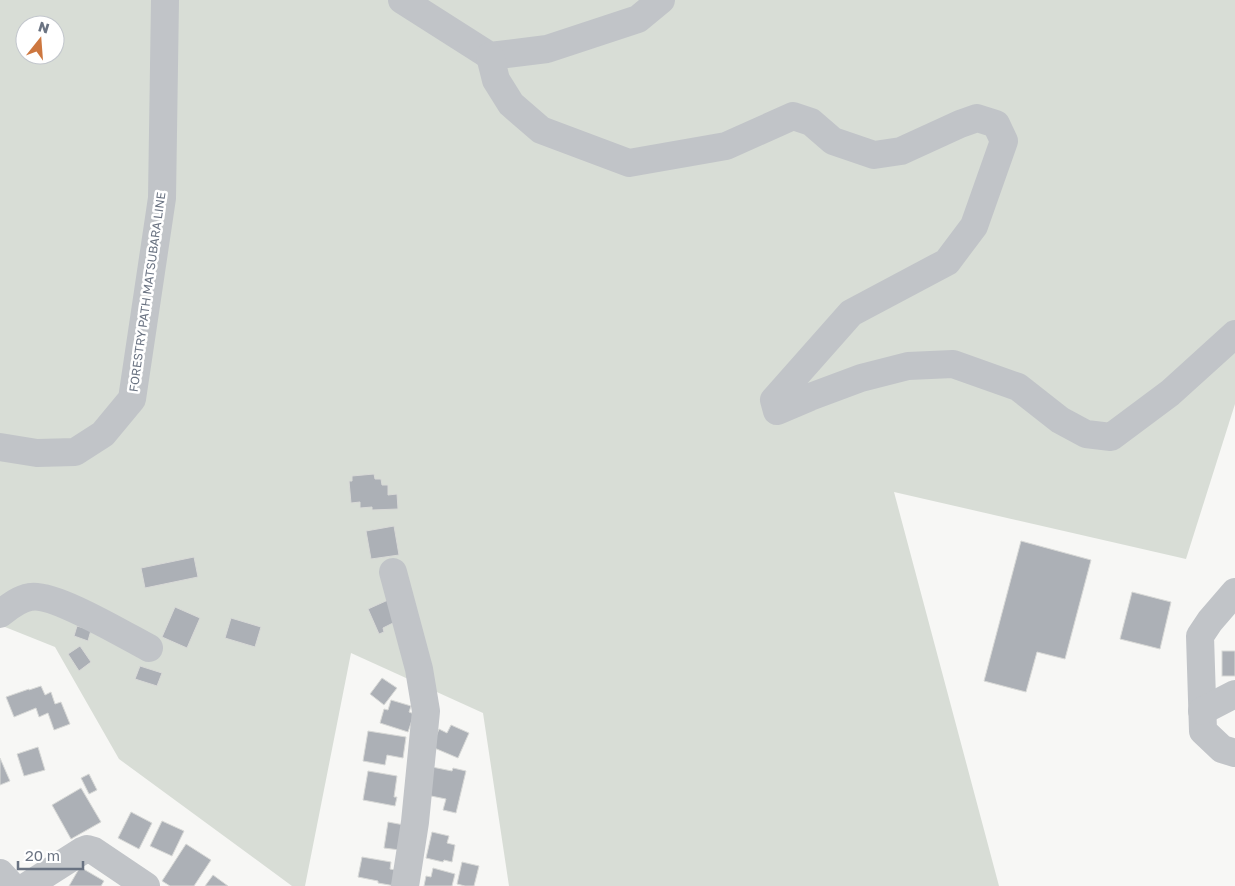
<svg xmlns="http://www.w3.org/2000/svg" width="1235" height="886" font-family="'Golos Text',sans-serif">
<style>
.green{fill:#d8ddd6;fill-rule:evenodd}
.building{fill:#acb0b6;stroke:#d8d9d7}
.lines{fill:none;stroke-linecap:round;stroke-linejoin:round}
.minor{stroke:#c1c4c8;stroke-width:28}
.labels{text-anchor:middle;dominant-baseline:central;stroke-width:5;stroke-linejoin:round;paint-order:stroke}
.street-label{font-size:12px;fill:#6a7382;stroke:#fff}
</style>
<rect width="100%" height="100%" fill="#f7f7f5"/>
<path class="green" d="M0 0H1235V404L1186 559 894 492 999 886H509L483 713 351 653 305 886H292L119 759 55 647 0 625ZM25 25H55V55H25Z"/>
<g class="building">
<path d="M374 474 375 479H381L382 485H388V495L397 494 398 509 372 510V507L360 508V502L351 503 349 481H352V476Z"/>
<path d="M394 526 399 555 371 559 366 531Z"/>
<path d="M1021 541 1091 560 1065 659 1037 652 1026 692 984 681Z"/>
<path d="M194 557 198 577 145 588 141 568Z"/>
<path d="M1132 592 1171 602 1160 649 1120 639Z"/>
<path d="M388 600 397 621 383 628 384 632 379 634 368 609Z"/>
<path d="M175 607 200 618 187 648 162 637Z"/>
<path d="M231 618 261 627 255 647 225 638Z"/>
<path d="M77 626 91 630 88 641 74 636Z"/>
<path d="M80 646 91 662 79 671 68 654Z"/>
<rect x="1222" y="651" width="13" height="25"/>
<path d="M140 666 162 673 157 686 135 679Z"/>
<path d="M382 678 397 688 384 705 370 694Z"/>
<path d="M41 686 45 695 51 692 55 704 61 702 70 724 54 730 48 713 39 717 36 708 14 717 6 697 29 689V690Z"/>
<path d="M391 700 411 706 409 712 414 714 408 732 380 723 384 709 388 710Z"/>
<path d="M451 725 469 733 458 758 432 747 439 729 447 733Z"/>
<path d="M368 731 406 737 403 758 387 755 385 765 363 761Z"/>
<path d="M38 747 45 770 24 776 17 754Z"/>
<path d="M0 758 10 781 0 785Z"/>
<path d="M432 767 452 771 453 768 466 771 456 813 443 810 446 799 426 795Z"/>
<path d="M368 771 397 776 394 797H397L395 806 363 800Z"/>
<path d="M89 774 97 790 89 794 81 778Z"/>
<path d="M81 788 101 822 71 839 52 805Z"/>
<path d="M131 812 152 823 139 849 118 838Z"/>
<path d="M162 821 184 831 172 856 150 846Z"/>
<path d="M388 822 404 825 400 850 384 848Z"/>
<path d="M432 832 449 836 447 843 455 845 452 862 444 860 443 862 426 858Z"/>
<path d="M186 844 211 860 194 886H170L162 881Z"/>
<path d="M362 857 391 862 390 869 395 870V886L378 883V881L358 877Z"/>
<path d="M462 862 479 866 474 886H465L457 884Z"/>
<path d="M80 867 104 881 101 886H69Z"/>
<path d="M433 868 455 874 452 886H424L426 876 431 877Z"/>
<path d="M213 875 228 886H205Z"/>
</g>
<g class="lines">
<g class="minor">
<path d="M402 0 490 56 547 49 638 19 661 0"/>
<path d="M490 56 496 80 511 104 541 130 629 163 726 146 793 116 811 122 833 141 874 155 901 151 960 124 977 118 996 124 1004 141 974 226 947 262 851 313 774 400 777 411 810 397 861 378 908 366 953 364 1018 387 1060 420 1086 434 1111 437 1170 393 1235 334"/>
<path d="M0 447 37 453 75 452 103 434 132 399 162 198 165 0"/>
<path d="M393 572 419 669 426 711 415 822 408 867 405 886"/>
<path d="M1235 592 1210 621 1200 636 1203 731 1222 749 1235 753"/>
<path d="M0 614C9 607 18 599 30 597 53 592 126 636 149 648"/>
<path d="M1202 711 1235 694"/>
<path d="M0 873 12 886"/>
<path d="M27 886 82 851 87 849 94 851 146 886"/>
</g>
</g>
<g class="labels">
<g class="street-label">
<text transform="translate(147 292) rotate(-82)">FORESTRY PATH MATSUBARA LINE</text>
</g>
</g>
<g transform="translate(40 40) rotate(17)"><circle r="24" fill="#ffffff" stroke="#c3c7cd"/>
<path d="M0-4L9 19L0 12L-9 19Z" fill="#cd773f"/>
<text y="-8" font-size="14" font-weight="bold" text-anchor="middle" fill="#6a7382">N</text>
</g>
<path d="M18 861v8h65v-8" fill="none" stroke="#6a7382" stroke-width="2.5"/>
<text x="25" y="861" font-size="15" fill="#6a7382" stroke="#ffffff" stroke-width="4" paint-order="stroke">20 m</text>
</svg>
